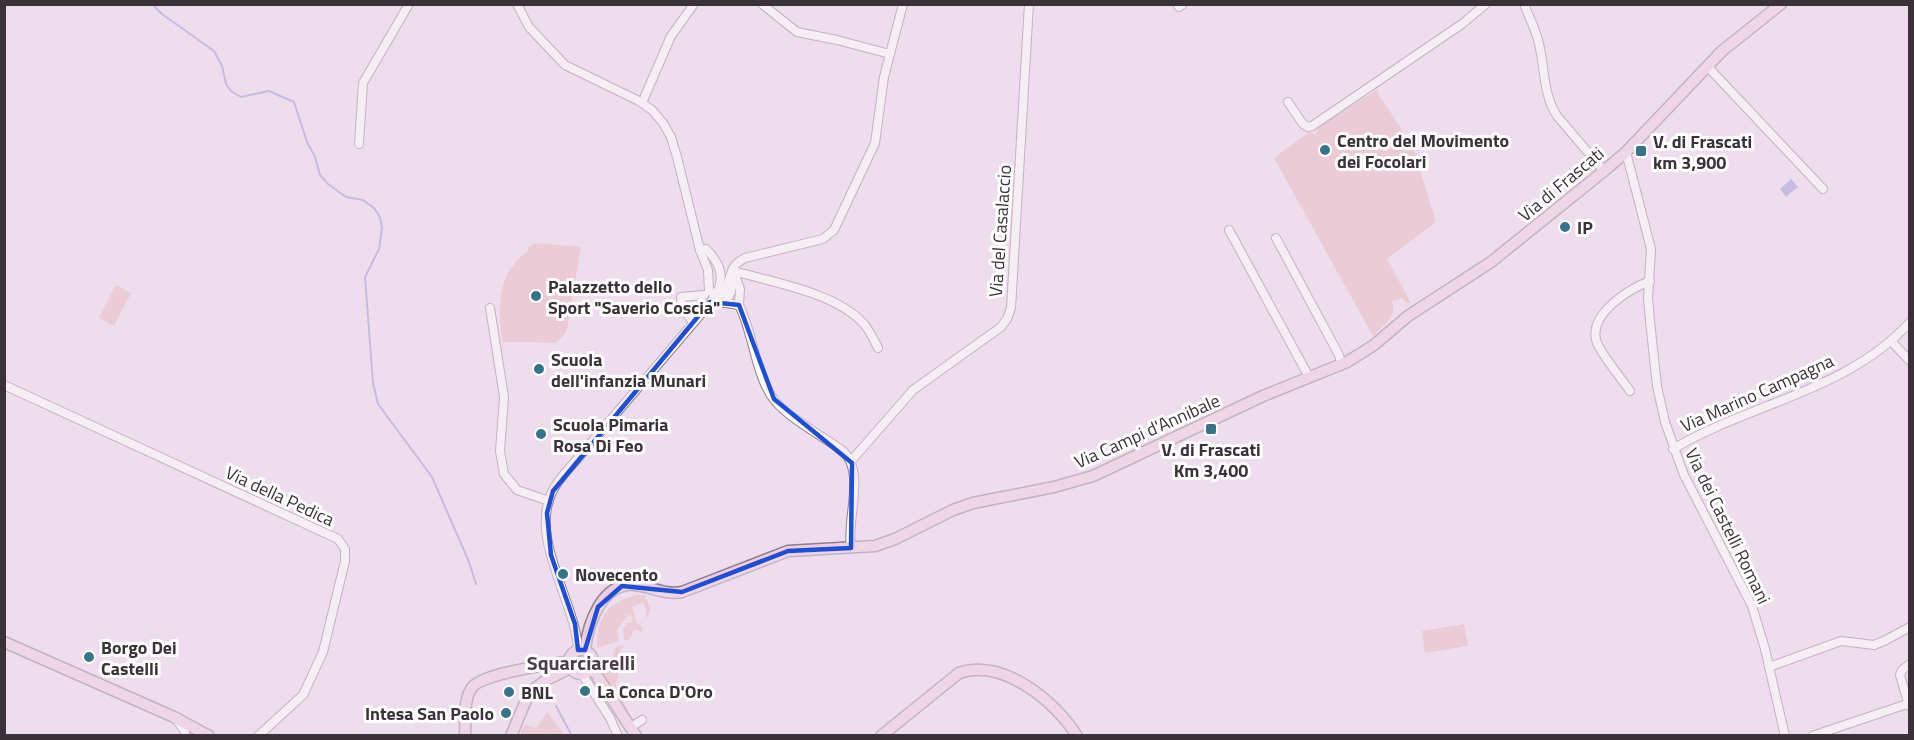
<svg xmlns="http://www.w3.org/2000/svg" width="1914" height="740" font-family="'Titillium Web',sans-serif">
<style>
.green{fill:#e7b3b9}
.water{fill:#9690d5}
.lines{fill:none;stroke-linecap:round;stroke-linejoin:round}
.stream{stroke:#9690d5;stroke-width:2}
.minor-casing{stroke:#8e7f8c;stroke-width:10}
.secondary-casing{stroke:#8e7f8c;stroke-width:13}
.minor{stroke:#fff;stroke-width:8}
.secondary{stroke:#efcddf;stroke-width:10}
.marked{fill:none;stroke:#1d4ed8;stroke-width:4.5;stroke-linejoin:round}
.poi-dot{fill:#36748a;stroke:#fff;stroke-width:2}
.labels{text-anchor:middle;dominant-baseline:central;stroke-width:6;stroke-linejoin:round;paint-order:stroke}
.poi-label{font-size:18px;font-weight:bold;fill:#393238;stroke:#fff;text-anchor:start}
.street-label{font-size:18px;fill:#393238;stroke:#fff}
.neighbourhood-label{font-size:20px;font-weight:bold;fill:#4a3d49;stroke:#fff}
</style>
<rect width="100%" height="100%" fill="#eedeed"/>
<g class="green">
<path d="M1376 90 1413 147 1436 222 1387 259 1411 303H1406L1402 298 1392 302C1397 318 1383 326 1373 336L1274 158 1310 131 1315 135 1320 126Z"/>
<path d="M535 243 581 247 567 330 564 335 556 343 502 342C498 304 496 274 529 250L528 247Z"/>
<path d="M116 285 131 293 114 326 99 318Z"/>
<path d="M637 595H645L650 609 647 619 644 602 632 607 637 624H639L643 628 641 632 635 629 628 641 624 640 623 629 627 623H631L633 618 629 614 617 630 619 641 597 648C597 616 607 603 637 595Z"/>
<path d="M1464 624 1468 646 1425 653 1422 631Z"/>
<path d="M624 645 612 668 601 672 600 667 611 659 617 646Z"/>
<circle cx="581" cy="662" r="8"/>
<path d="M613 670 618 673 616 687 630 715 602 674Z"/>
<path d="M547 712 565 735H524L520 733 525 724 536 729Z"/>
</g>
<path class="water" d="M1791 179 1798 187 1786 197 1780 189Z"/>
<g class="lines">
<g class="stream">
<path d="M152 4 162 14 214 51 222 66 226 84 231 91 241 97 269 91 294 102 307 142 315 157 320 175 328 184 346 197 363 200 374 208 380 217 382 228 379 249 365 277 373 383 378 404 432 477 469 562 476 584"/>
<path d="M556 706 572 736"/>
</g>
<g class="minor-casing">
<g id="minor">
<path d="M517 4 529 27 565 65 639 101 652 110 663 123 671 137 677 157 700 250 708 270 709 291"/>
<path d="M762 4 797 32 837 40 890 54"/>
<path d="M1177 4 1179 7 1183 4"/>
<path d="M1524 4C1529 17 1536 30 1539 44 1545 68 1543 95 1557 116L1604 171"/>
<path d="M1707 66 1823 189"/>
<path d="M1288 102 1303 124 1308 127 1312 126 1462 24 1486 4"/>
<path d="M642 103 671 36 694 4"/>
<path d="M359 144 363 83 409 4"/>
<path d="M1626 152 1651 249 1648 298 1650 321 1657 386 1665 422 1684 475 1752 606 1765 649 1785 736"/>
<path d="M1229 230 1309 377"/>
<path d="M1276 238 1339 355 1341 364"/>
<path d="M700 250 706 249C720 263 726 277 715 297"/>
<path d="M734 271C774 283 835 292 864 324 870 331 874 340 878 348"/>
<path d="M734 272 740 289 739 305"/>
<path d="M715 298 724 292C733 277 727 267 745 258L823 239 834 230 875 143 884 77 903 4"/>
<path d="M712 301 739 305C754 334 755 376 775 401 790 419 824 437 843 451 866 472 846 520 851 548"/>
<path d="M725 303 731 292 733 279"/>
<path d="M490 308 504 397 500 451 504 474 517 490 549 501"/>
<path d="M693 322 682 308 681 297 704 295"/>
<path d="M1891 341 1910 361"/>
<path d="M4 385 338 539 345 549V561L323 652 303 695 258 736"/>
<path d="M1630 391C1622 379 1599 352 1596 340 1590 313 1629 289 1650 281"/>
<path d="M1673 449C1750 403 1848 391 1910 322"/>
<path d="M851 461 913 390 1001 327 1007 319 1011 308 1029 4"/>
<path d="M578 650C576 602 529 540 552 492 558 479 569 469 578 458L713 300 714 293 709 291"/>
<path d="M1769 667 1841 641 1874 645 1884 641 1910 627"/>
<path d="M582 674 610 718 618 736"/>
<path d="M1909 706 1900 675 1902 670 1910 664"/>
<path d="M177 720 185 732V736"/>
<path d="M631 727 642 720"/>
<path d="M1812 736 1910 703"/>
</g>
</g>
<g class="secondary-casing">
<g id="secondary">
<path d="M4 642 174 717 209 736"/>
<circle cx="581" cy="662" r="12"/>
<path d="M585 650C588 623 602 582 635 585 652 587 665 595 682 592L788 551 875 546 895 539 953 510 973 503 1054 487 1093 476 1263 396 1347 362 1374 345 1408 316 1491 262 1604 171 1626 152 1722 51 1781 4"/>
<path d="M592 668 636 736"/>
<path d="M465 736C466 721 463 702 471 689 479 673 550 665 569 661"/>
<path d="M511 736 529 693 546 680 571 668"/>
<path d="M881 736 959 673C1003 658 1055 701 1077 736"/>
</g>
</g>
<use href="#minor" class="minor"/>
<use href="#secondary" class="secondary"/>
</g>
<path d="M0 0H1914V740H0ZM710 302 739 305 774 399 852 463 851 548 788 551 682 592 622 586 598 607 585 650H578L575 624 551 555 547 513 553 491Z" fill="#eedeed" fill-opacity=".55" fill-rule="evenodd"/>
<path class="marked" d="M710 302 739 305 774 399 852 463 851 548 788 551 682 592 622 586 598 607 585 650H578L575 624 551 555 547 513 553 491Z"/>
<g class="poi-dot">
<circle cx="1325" cy="150" r="6"/>
<rect x="1635" y="145" width="12" height="12" rx="3"/>
<circle cx="1565" cy="227" r="6"/>
<circle cx="536" cy="296" r="6"/>
<circle cx="539" cy="369" r="6"/>
<rect x="1205" y="423" width="12" height="12" rx="3"/>
<circle cx="541" cy="434" r="6"/>
<circle cx="563" cy="574" r="6"/>
<circle cx="89" cy="657" r="6"/>
<circle cx="585" cy="691" r="6"/>
<circle cx="509" cy="692" r="6"/>
<circle cx="506" cy="713" r="6"/>
</g>
<g class="labels">
<g class="poi-label">
<text x="1337" y="140">Centro del Movimento<tspan x="1337" dy="21">dei Focolari</tspan></text>
<text x="1653" y="141">V. di Frascati<tspan x="1653" dy="21">km 3,900</tspan></text>
<text x="1577" y="227">IP</text>
<text x="548" y="286">Palazzetto dello<tspan x="548" dy="21">Sport "Saverio Coscia"</tspan></text>
<text x="551" y="359">Scuola<tspan x="551" dy="21">dell'infanzia Munari</tspan></text>
<text x="553" y="424">Scuola Pimaria<tspan x="553" dy="21">Rosa Di Feo</tspan></text>
<text x="1211" y="449" text-anchor="middle">V. di Frascati<tspan x="1211" dy="21">Km 3,400</tspan></text>
<text x="575" y="574">Novecento</text>
<text x="101" y="647">Borgo Dei<tspan x="101" dy="21">Castelli</tspan></text>
<text x="597" y="691">La Conca D'Oro</text>
<text x="521" y="692">BNL</text>
<text x="494" y="713" text-anchor="end">Intesa San Paolo</text>
</g>
<g class="street-label">
<text transform="translate(1561 184) rotate(-40)">Via di Frascati</text>
<text transform="translate(1000 231) rotate(-86)">Via del Casalaccio</text>
<text transform="translate(1757 393) rotate(-24)">Via Marino Campagna</text>
<text transform="translate(1147 431) rotate(-24)">Via Campi d'Annibale</text>
<text transform="translate(280 496) rotate(25)">Via della Pedica</text>
<text transform="translate(1728 526) rotate(64)">Via dei Castelli Romani</text>
</g>
<g class="neighbourhood-label">
<text x="581" y="662">Squarciarelli</text>
</g>
</g>
<rect width="1914" height="740" fill="none" stroke="#393238" stroke-width="12"/>
</svg>
